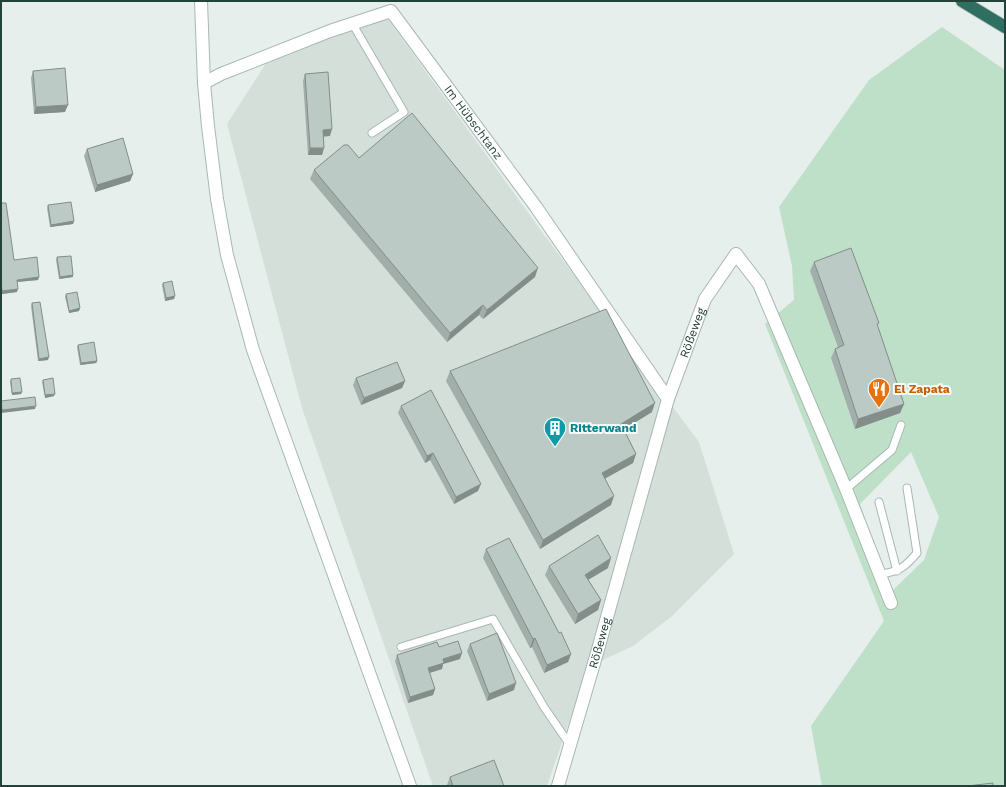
<svg xmlns="http://www.w3.org/2000/svg" width="1006" height="787" font-family="'Work Sans',sans-serif">
<style>
.built{fill:#d4dfda}
.green{fill:#bfe0c8;fill-rule:evenodd}
.lines{fill:none;stroke-linecap:round;stroke-linejoin:round}
.service-casing{stroke:#a8b8b2;stroke-width:9}
.minor-casing{stroke:#a8b8b2;stroke-width:14}
.tertiary-casing{stroke:#a8b8b2;stroke-width:14}
.motorway-casing{stroke:#c2cac8;stroke-width:14}
.service{stroke:#fff;stroke-width:7}
.minor{stroke:#fff;stroke-width:12}
.tertiary{stroke:#fff;stroke-width:12}
.motorway{stroke:#2f6f62;stroke-width:12}
.wall{fill:#a1aea9}
.shaded-wall{fill:#838d89}
.building{fill:#bbcac4;stroke:#838d89}
.labels{text-anchor:middle;dominant-baseline:central;stroke-width:4;stroke-linejoin:round;paint-order:stroke}
.street-label{font-size:12px;fill:#24423a;stroke:#f7fbf9}
.food-label{font-size:12px;font-weight:bold;fill:#c56008;stroke:#f7fbf9;text-anchor:start}
.culture-label{font-size:12px;font-weight:bold;fill:#0d838f;stroke:#f7fbf9;text-anchor:start}
</style>
<rect width="100%" height="100%" fill="#e6efeb"/>
<path class="built" d="M387 18 542 232 699 442 734 554 671 617 633 646 605 659 586 673 547 786H433L302 408 227 124 272 54Z"/>
<path class="green" d="M942 27 1005 70V786H822L811 726 884 621 765 324 794 300 792 266 779 207 869 80ZM911 452 939 517 924 560 890 593 860 504Z"/>
<g class="lines">
<g class="service-casing">
<g id="service">
<path d="M352 23 404 112 372 133"/>
<path d="M846 489 892 450 901 425"/>
<path d="M879 502 897 571"/>
<path d="M880 574C899 572 905 567 917 553L907 488"/>
<path d="M401 647 493 619 544 707 570 745"/>
</g>
</g>
<g class="minor-casing">
<g id="minor">
<path id="s1" d="M204 83 221 74 330 31 391 11 536 207 668 399"/>
<path id="s2" d="M558 786 597 653 668 399 705 299 736 254 759 284 846 489 891 603"/>
</g>
</g>
<g class="tertiary-casing">
<path id="tertiary" d="M201 1 204 83 208 126 217 199 227 255 253 350 410 786"/>
</g>
<g class="motorway-casing">
<path id="motorway" d="M962 1 1005 27"/>
</g>
<use href="#service" class="service"/>
<use href="#minor" class="minor"/>
<use href="#tertiary" class="tertiary"/>
<use href="#motorway" class="motorway"/>
</g>
<g class="wall">
<path d="M33 71 65 112 34 114 31 78Z"/>
<path d="M305 74 330 136H323L324 148 322 155H308L303 81Z"/>
<path d="M87 149 133 174 130 181 95 192 84 156Z"/>
<path d="M359 158 535 277 483 319 479 315 447 342 310 179 314 170Z"/>
<path d="M1 203 14 260 39 277 38 280 17 282V292L2 294 1 289Z"/>
<path d="M48 205 74 221 73 224 50 227 47 208Z"/>
<path d="M57 257 73 275V277L59 279 56 260Z"/>
<path d="M814 262 877 326 904 404 900 413 855 429 831 358 835 349 838 347 810 271Z"/>
<path d="M163 283 175 296 174 299 165 301 162 285Z"/>
<path d="M66 294 80 308 79 311 69 313 65 297Z"/>
<path d="M32 303 48 360 38 361 31 306Z"/>
<path d="M78 345 97 361 96 363 80 365 77 347Z"/>
<path d="M450 371 652 412 624 429 636 454 633 463 605 478 611 505 540 549 446 381Z"/>
<path d="M356 378 405 381 402 388 361 405 353 385Z"/>
<path d="M11 379 22 392 21 394 12 395 10 382Z"/>
<path d="M43 380 54 396 45 398 42 382Z"/>
<path d="M401 406 478 491 454 504 430 460 425 463 398 413Z"/>
<path d="M486 549 559 633 571 654 568 662 544 673 532 647 530 648 483 558Z"/>
<path d="M549 566 608 568 588 580 601 600 598 610 575 624 545 575Z"/>
<path d="M470 644 514 690 487 701 467 651Z"/>
<path d="M397 655 460 659 443 664 442 669 429 673 435 689 433 695 408 703 395 661Z"/>
<path d="M450 777 504 786H447V785Z"/>
</g>
<g class="shaded-wall">
<path d="M68 105 65 112 34 114 36 107Z"/>
<path d="M332 129 330 136 320 137 323 130Z"/>
<path d="M310 148H324L322 155H308Z"/>
<path d="M133 174 130 181 95 192 97 185Z"/>
<path d="M74 221 73 224 50 227 51 225Z"/>
<path d="M538 268 535 277 483 319 487 310Z"/>
<path d="M73 275V277L59 279 60 277Z"/>
<path d="M39 277 38 280 16 282 17 280Z"/>
<path d="M18 289 17 292 2 294V291Z"/>
<path d="M175 296 174 299 165 301 166 298Z"/>
<path d="M483 305 479 315 447 342 450 333Z"/>
<path d="M80 308 79 311 69 313V311Z"/>
<path d="M49 357 48 360 38 361 39 359Z"/>
<path d="M97 361 96 363 80 365 81 363Z"/>
<path d="M405 381 402 388 361 405 364 398Z"/>
<path d="M22 392 21 394 12 395V393Z"/>
<path d="M55 394 54 396 45 398V395Z"/>
<path d="M655 403 652 412 618 433 621 424Z"/>
<path d="M904 404 900 413 855 429 858 419Z"/>
<path d="M36 406 35 409 1 413 2 410Z"/>
<path d="M433 453 430 460 425 463 427 456Z"/>
<path d="M636 454 633 463 599 482 602 473Z"/>
<path d="M481 484 478 491 454 504 456 497Z"/>
<path d="M614 496 611 505 540 549 543 540Z"/>
<path d="M611 558 608 568 581 584 585 575Z"/>
<path d="M601 600 598 610 575 624 578 614Z"/>
<path d="M535 638 532 647 530 648 533 639Z"/>
<path d="M462 653 460 659 443 664 442 669 426 674 428 668 443 659Z"/>
<path d="M571 654 568 662 544 673 547 665Z"/>
<path d="M516 683 514 690 487 701 489 694Z"/>
<path d="M435 689 433 695 408 703 410 697Z"/>
</g>
<g class="building">
<path d="M65 68 68 105 36 107 33 71Z"/>
<path d="M328 72 332 129 323 130 324 148H310L305 74Z"/>
<path d="M412 113 538 268 487 310 483 305 450 333 314 170 344 145H348L359 158Z"/>
<path d="M123 138 133 174 97 185 87 149Z"/>
<path d="M71 202 74 221 51 225 48 205Z"/>
<path d="M1 203H6L14 260 37 257 39 277 17 280 18 289 2 291 1 280Z"/>
<path d="M851 248 879 323 877 324 904 404 858 419 835 349 844 345 814 262Z"/>
<path d="M71 256 73 275 60 277 57 257Z"/>
<path d="M172 281 175 296 166 298 163 283Z"/>
<path d="M77 292 80 308 69 311 66 294Z"/>
<path d="M40 302 49 357 39 359 32 303Z"/>
<path d="M606 309 655 403 621 424 636 454 602 473 614 496 543 540 450 371Z"/>
<path d="M94 342 97 361 81 363 78 345Z"/>
<path d="M397 362 405 381 364 398 356 378Z"/>
<path d="M20 378 22 392 12 393 11 379Z"/>
<path d="M53 378 55 394 45 395 43 380Z"/>
<path d="M431 390 481 484 456 497 433 453 427 456 401 406Z"/>
<path d="M35 397 36 406 2 410 1 401Z"/>
<path d="M598 535 611 558 585 575 601 600 578 614 549 566Z"/>
<path d="M509 538 559 633 561 632 571 654 547 665 535 638 533 639 486 549Z"/>
<path d="M497 633 516 683 489 694 470 644Z"/>
<path d="M458 641 462 653 443 659 444 663 428 668 435 689 410 697 397 655 437 642 439 647Z"/>
<path d="M494 760 504 786H453L450 777Z"/>
<path d="M993 783V786H967Z"/>
</g>
<defs>
<g id="restaurant-pin" transform="scale(1.15)"><path d="M0 17L-7.5 6A9.5 9.5 0 1 1 7.5 6Z" fill="#e8710a" stroke="#f7fbf9"/><path d="M-5-6h1v4h1v-4h1v4h1v-4h1v5L-1.5 .5V6h-2V.5L-5-1ZM5-6V6H3V1.5H1.5Q1.5-4 5-6Z" fill="#fff"/></g>
<g id="building-pin" transform="scale(1.15)"><path d="M0 17L-7.5 6A9.5 9.5 0 1 1 7.5 6Z" fill="#0f9aa8" stroke="#f7fbf9"/><path d="M-4-6H4V6H1V3H-1V6H-4ZM-2.5-4.3h1.7v1.8h-1.7ZM.8-4.3h1.7v1.8H.8ZM-2.5-1h1.7V.8h-1.7ZM.8-1h1.7V.8H.8Z" fill="#fff"/></g>
</defs>
<g fill-rule="evenodd">
<use href="#restaurant-pin" x="879" y="389"/>
<use href="#building-pin" x="555" y="428"/>
</g>
<g class="labels">
<g class="street-label">
<text stroke="none"><textPath href="#s1" startOffset="339">Im Hübschtanz</textPath></text>
<text stroke="none"><textPath href="#s2" startOffset="473">Rößeweg</textPath></text>
<text stroke="none"><textPath href="#s2" startOffset="149">Rößeweg</textPath></text>
</g>
<g class="food-label">
<text x="894" y="389">El Zapata</text>
</g>
<g class="culture-label">
<text x="570" y="428">Ritterwand</text>
</g>
</g>
<rect width="1006" height="787" fill="none" stroke="#24423a" stroke-width="4"/>
</svg>
